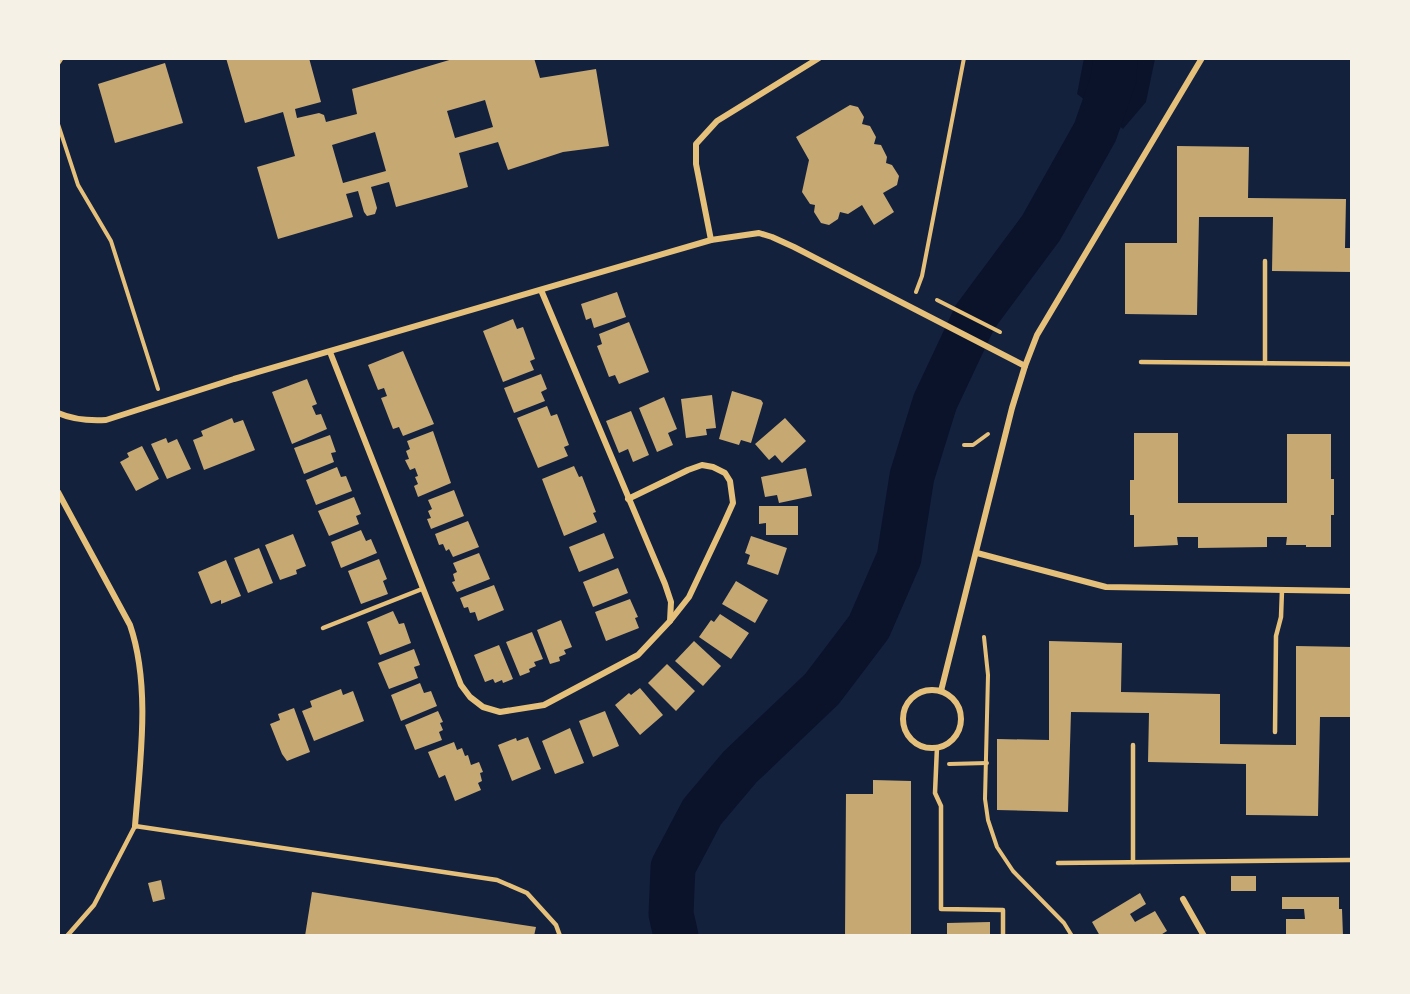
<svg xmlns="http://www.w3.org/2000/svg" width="1410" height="994" font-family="Raleway,sans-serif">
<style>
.water{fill:#0b132b}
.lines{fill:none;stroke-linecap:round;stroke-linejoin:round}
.river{stroke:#0b132b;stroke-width:45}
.building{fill:#c6a872;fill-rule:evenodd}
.path{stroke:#e5c07b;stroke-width:4}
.service{stroke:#e5c07b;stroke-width:4.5}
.minor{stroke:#e5c07b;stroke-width:6}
</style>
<rect width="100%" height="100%" fill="#14213d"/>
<path class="water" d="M1084 58 1155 59 1146 102 1123 129 1077 94Z"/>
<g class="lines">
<path class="river" d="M676 936 671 914 673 867 702 812 740 767 822 689 869 627 899 558 912 476 935 402 975 317 1041 228 1095 132 1114 78 1115 58"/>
</g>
<g class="building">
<path d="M226 58H309L321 102 295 109 297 118 319 113 324 115 326 122 357 114 352 89 456 58H534L540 78 596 69 609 146 563 152 508 170 498 142 459 153 468 187 396 207 389 182 371 187 377 208 375 214 367 216 364 212 358 191 346 194 353 217 278 239 257 167 295 156 283 112 245 123ZM485 100 493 127 455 138 447 111ZM375 132 386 171 343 183 332 145Z"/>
<path d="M165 63 183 123 115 143 98 84Z"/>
<path d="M850 105 858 107 864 117 862 124 870 126 876 137 874 144 881 145 887 157 886 163 892 165 899 176 897 185 883 193 894 212 874 225 862 205 848 214 840 212 838 219 829 225 821 223 814 212 815 205 810 204 802 192 809 160 796 137Z"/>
<path d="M1177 146 1249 147 1248 198 1346 199 1345 248H1352V272L1272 271 1273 217H1199L1197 315 1125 314V243H1177Z"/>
<path d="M617 292 626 317 594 328 591 318 586 320 581 304Z"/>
<path d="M513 319 517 329 523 327 535 359 530 361 534 370 503 382 483 331Z"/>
<path d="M629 322 649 372 619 384 615 375 609 377 597 346 602 344 599 334Z"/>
<path d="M403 351 434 424 403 436 399 427 393 429 381 398 387 396 384 388 378 390 368 365Z"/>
<path d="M541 374 547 389 541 392 545 401 514 413 504 388Z"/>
<path d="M307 379 317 404 312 406 316 415 321 414 327 429 292 444 272 392Z"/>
<path d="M732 391 761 400 763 403 751 443 741 440 739 445 719 439Z"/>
<path d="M712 395 716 428 706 429 707 435 686 438 681 399Z"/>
<path d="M664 397 677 429 668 433 673 445 657 452 639 408Z"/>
<path d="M547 406 551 416 557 414 569 445 564 447 568 456 538 468 517 418Z"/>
<path d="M631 411 649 455 633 462 628 449 619 453 606 421Z"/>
<path d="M232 418 234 423 243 420 255 450 204 470 193 440 203 436 201 431Z"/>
<path d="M785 418 806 441 782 463 775 455 769 460 755 444Z"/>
<path d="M433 431 451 483 418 497 414 486 418 484 415 477 418 476 415 468 410 470 405 460 409 459 406 451 410 449 407 441Z"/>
<path d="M1134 433H1178V503H1287V434H1331V479H1334V515H1331V547H1306V545H1286L1287 537H1267V547L1198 548V537H1177L1178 545 1134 547V515H1130V480H1134Z"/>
<path d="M330 435 336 452 331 453 334 462 304 474 294 448Z"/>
<path d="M166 438 168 443 177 439 191 469 167 479 151 444Z"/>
<path d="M142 446 159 479 136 491 120 462 129 457 127 453Z"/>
<path d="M574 466 579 477 582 476 596 512 593 513 597 522 564 536 542 479Z"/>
<path d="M337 467 341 477 346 476 352 491 316 505 306 480Z"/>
<path d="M806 468 812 496 779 503 777 495 765 497 761 477Z"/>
<path d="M454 490 464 516 431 529 427 519 431 518 428 511 432 509 428 500Z"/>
<path d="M354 497 361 514 356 516 359 524 329 536 318 511Z"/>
<path d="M759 506H798V535H766V523L759 524Z"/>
<path d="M468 521 479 547 453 557 449 549 446 551 443 544 439 545 435 534Z"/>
<path d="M361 530 366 541 371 539 377 553 341 568 331 542Z"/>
<path d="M604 533 614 558 579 572 569 547Z"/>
<path d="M293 534 306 566 296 570 297 574 280 580 265 545Z"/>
<path d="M751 536 787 548 778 575 747 564 750 555 745 553Z"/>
<path d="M259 548 273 583 248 593 234 558Z"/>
<path d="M479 553 490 579 457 592 452 582 455 581 453 574 457 572 453 563Z"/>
<path d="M379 559 387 579 383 581 388 594 361 604 348 571Z"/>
<path d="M226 560 241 596 221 604V600L211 604 198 572Z"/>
<path d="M618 568 628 593 593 607 583 582Z"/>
<path d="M736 581 768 600 755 623 722 604Z"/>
<path d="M494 585 504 610 478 621 475 612 470 613 468 607 464 608 460 598Z"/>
<path d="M630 599 638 617 635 618 639 628 606 641 595 612Z"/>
<path d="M393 611 399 624 404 623 411 643 380 655 367 622Z"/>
<path d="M720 614 749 633 731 659 699 637 711 620 714 622Z"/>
<path d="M561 620 572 647 564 650 566 654 559 657 560 661 550 664 537 630Z"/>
<path d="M532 632 543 659 534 662 536 666 529 669 530 672 520 676 506 642Z"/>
<path d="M694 641 721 666 703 686 675 661Z"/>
<path d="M1049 641 1122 643 1121 692 1220 694V744L1296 745V646L1352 647V717H1320L1318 816 1246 815V764L1148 762 1149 713 1071 712 1068 812 997 810V739L1049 740Z"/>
<path d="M499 645 513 679 503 683 502 680 495 683 493 679 485 682 474 655Z"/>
<path d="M414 649 420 665 414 667 418 678 389 689 378 663Z"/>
<path d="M667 664 695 691 676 711 648 683Z"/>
<path d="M420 683 424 693 431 691 437 706 401 721 391 695Z"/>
<path d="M640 688 663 715 640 735 615 705 629 693 631 695Z"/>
<path d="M341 689 343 695 353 691 364 721 314 741 302 711 312 707 310 701Z"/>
<path d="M294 708 310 752 287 761 282 754 270 724 280 720 278 714Z"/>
<path d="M438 711 443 722 440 723 443 730 439 732 442 740 415 750 405 725Z"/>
<path d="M605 711 619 746 593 757 579 721Z"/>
<path d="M570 728 584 763 555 774 542 741Z"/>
<path d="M528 737 541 769 512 781 498 745 516 738 517 741Z"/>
<path d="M454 742 457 750 462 748 465 756 468 755 471 765 479 762 483 772 480 773 482 781 478 783 481 790 455 801 445 775 439 778 428 752Z"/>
<path d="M873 780 911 781V936H845L846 794H873Z"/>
<rect x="1231" y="876" width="25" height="15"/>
<path d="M161 880 165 899 153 902 148 883Z"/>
<path d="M312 892 536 927 534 936H305Z"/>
<path d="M1140 893 1146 904 1130 914 1135 922 1155 911 1167 931 1159 936H1100L1092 922Z"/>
<path d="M1282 897H1339V909H1342L1343 936H1286V919H1305L1304 909H1282Z"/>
<path d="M990 922V936H947V923Z"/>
</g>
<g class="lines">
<g class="path">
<path d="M58 64 62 58"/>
<path d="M58 124 78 185 111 241 158 389"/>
<path d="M916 292 922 276 964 58"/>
<path d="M937 300 1000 332"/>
<path d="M964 445H973L988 434"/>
<path d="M984 637 988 675 985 799 988 820 997 847 1013 871 1064 923 1072 936"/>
<path d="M949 764 987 763"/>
</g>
<g class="service">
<path d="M1141 362 1352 364"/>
<path d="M1265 363V261"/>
<path d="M323 628 422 589"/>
<path d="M1275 732 1276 636 1281 617 1282 590"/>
<path d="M937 747 935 793 941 806V909L1003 910V936"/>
<path d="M1133 862V745"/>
<path d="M1058 863 1352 860"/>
<path d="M67 936 94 905 135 826 497 880 527 893 556 925 560 936"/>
</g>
<g class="minor">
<path d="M711 240 696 164V144L717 121 819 58"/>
<path d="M330 352 461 685 470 697 483 707 500 712 544 705 638 655 670 621 671 602 665 584 541 290"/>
<path d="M58 413C74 420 89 421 106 420L234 379 711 240 759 233 772 237 794 247 1025 366"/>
<path d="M58 492 130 625C151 686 140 762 135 826"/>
<path d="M628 499 688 470 702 465 713 467 725 473 730 481 733 503 724 523 689 597 670 621"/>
<path d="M977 553 1106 587 1352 591"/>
<circle cx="932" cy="719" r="29"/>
<path d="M941 691 1012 408 1025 366 1037 335 1202 58"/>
<path d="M1183 899 1204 936"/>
</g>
</g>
<rect width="1410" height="994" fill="none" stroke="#f6f1e7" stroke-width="120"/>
</svg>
